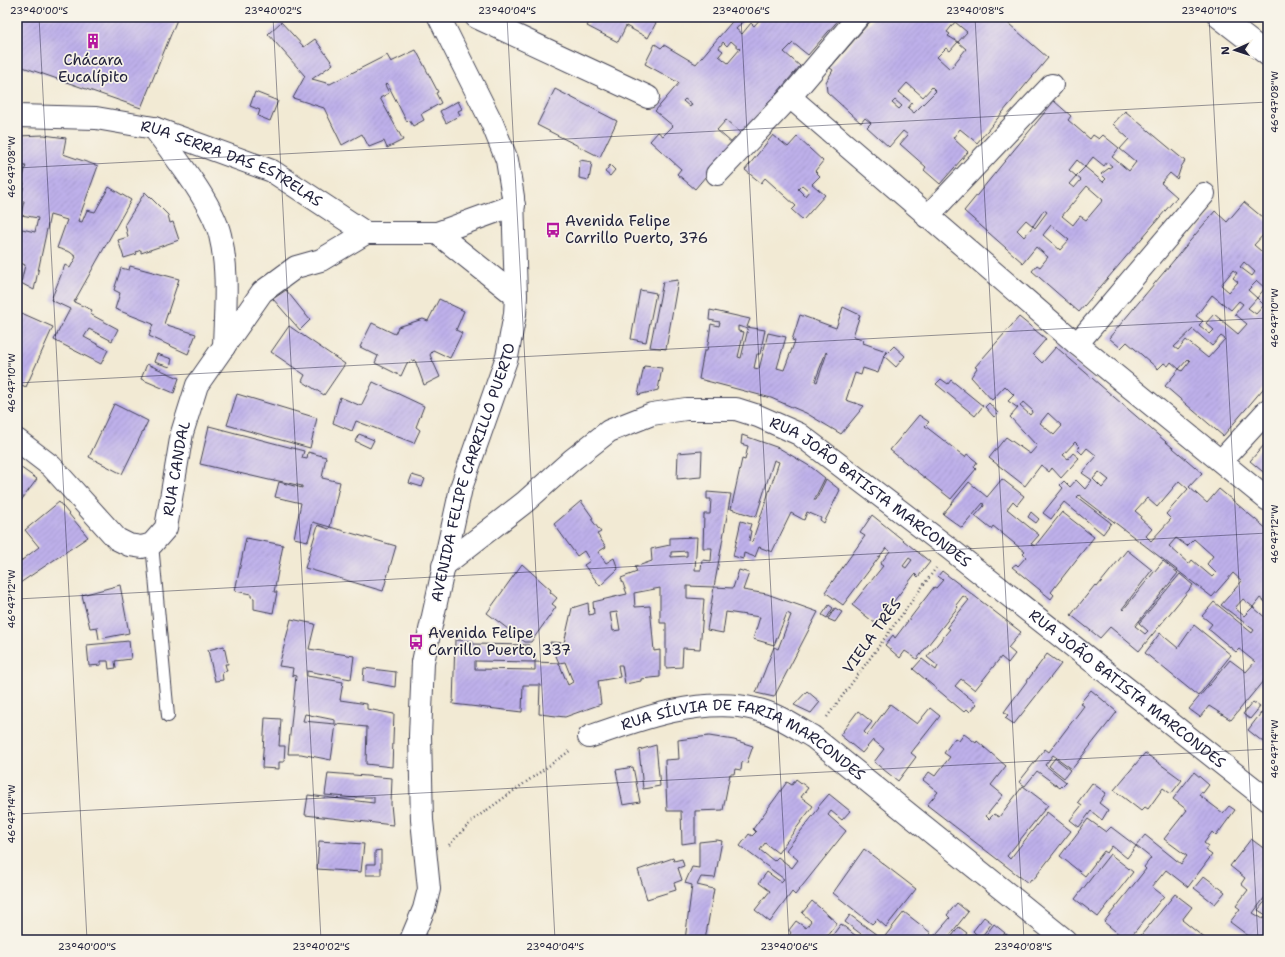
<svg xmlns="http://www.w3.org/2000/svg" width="1285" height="957" font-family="'Shantell Sans',sans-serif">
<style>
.building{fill:url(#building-hatch);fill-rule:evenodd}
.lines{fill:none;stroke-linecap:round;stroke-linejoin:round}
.lane-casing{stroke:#414052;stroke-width:14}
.street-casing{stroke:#414052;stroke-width:24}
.secondary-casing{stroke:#414052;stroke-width:24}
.primary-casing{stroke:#414052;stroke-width:24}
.path{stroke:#414052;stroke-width:2.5;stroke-dasharray:1 3;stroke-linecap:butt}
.lane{stroke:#fff;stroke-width:12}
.street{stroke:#fff;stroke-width:22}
.secondary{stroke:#fff;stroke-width:22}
.primary{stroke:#fff;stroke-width:22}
.ticks{fill:none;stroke:#22223b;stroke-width:1;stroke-opacity:0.45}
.labels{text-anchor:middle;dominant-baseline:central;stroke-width:3.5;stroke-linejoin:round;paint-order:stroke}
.poi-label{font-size:15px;fill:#22223b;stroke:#f7f3e8;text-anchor:start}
.street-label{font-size:15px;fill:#22223b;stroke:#f7f3e8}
.neatline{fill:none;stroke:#22223b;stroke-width:1.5}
.ticks-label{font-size:10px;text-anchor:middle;fill:#22223b}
</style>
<defs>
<pattern id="building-hatch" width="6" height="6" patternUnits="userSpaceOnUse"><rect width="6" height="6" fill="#beb0ea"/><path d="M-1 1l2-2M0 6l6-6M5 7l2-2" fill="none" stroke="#a397ca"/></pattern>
</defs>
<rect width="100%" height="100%" fill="#f7f3e8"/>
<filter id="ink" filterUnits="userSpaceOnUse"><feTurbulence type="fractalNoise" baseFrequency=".025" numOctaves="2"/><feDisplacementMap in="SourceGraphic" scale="8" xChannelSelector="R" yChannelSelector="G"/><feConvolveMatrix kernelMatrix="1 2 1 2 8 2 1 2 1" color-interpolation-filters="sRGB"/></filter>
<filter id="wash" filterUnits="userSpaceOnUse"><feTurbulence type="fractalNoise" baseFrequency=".012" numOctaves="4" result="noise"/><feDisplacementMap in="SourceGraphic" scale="16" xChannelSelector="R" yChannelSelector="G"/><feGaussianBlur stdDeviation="0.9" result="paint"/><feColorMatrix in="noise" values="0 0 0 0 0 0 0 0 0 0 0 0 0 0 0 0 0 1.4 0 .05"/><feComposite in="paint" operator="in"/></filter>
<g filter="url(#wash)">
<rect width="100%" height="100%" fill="#f2ead4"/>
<g id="blocks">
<g class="building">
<path d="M17 17H178L141 108 17 65Z"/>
<path d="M592 17H659L648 38 626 26 618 42 587 26Z"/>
<path d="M736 17 745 19 736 29 742 34 751 23 754 26 762 17 766 20 768 17H841L808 55 793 43 784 52 800 66 742 134 726 120 717 130 733 144 695 189 677 174 681 169 650 141 658 132 663 136 673 126 655 111 679 83 645 64 655 44 661 48 664 45 696 64ZM731 41 740 49 728 63 719 56 723 51 719 48 723 42 727 46ZM685 99 692 104 690 107 683 101Z"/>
<path d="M874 17H1001L1048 58 977 143 960 129 953 138 968 152 940 184 924 170 926 167 900 144 908 135 903 131 889 147 867 127 871 123 865 118 861 123 827 92 826 82 833 70 830 68ZM955 22 967 32 958 42 966 49 950 69 937 57 946 48 950 51 958 42 948 36 950 34 947 32ZM907 83 923 97 932 87 936 91 914 113 908 108 912 103 899 92ZM895 100 902 106 899 109 892 103Z"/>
<path d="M281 22 304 47 315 39 333 64 312 79 330 84 387 55 391 62 416 50 438 92 436 93 441 103 421 114 424 120 413 126 409 120 407 122 387 83 385 85 389 93 380 98 403 140 387 148 384 141 369 147 362 134 342 145 324 108 293 98 305 76 268 34Z"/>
<path d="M555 89 617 121 600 157 537 125Z"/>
<path d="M255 92 278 101 270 121 258 116 260 110 250 106Z"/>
<path d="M458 101 462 109 458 111 460 115 446 123 440 111Z"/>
<path d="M1054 101 1071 116 1068 120 1090 139 1093 135 1099 139 1103 135 1119 148 1112 157 1129 171 1136 162 1120 149 1129 139 1113 124 1125 111 1185 161 1181 167 1177 179 1170 173 1161 183 1177 197 1079 312 1032 271 1037 265 1040 267 1048 257 1036 247 1023 263 964 211ZM1093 157 1104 166 1107 162 1112 166 1101 174 1106 179 1103 182 1085 167ZM1077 160 1085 167 1076 176 1081 180 1074 188 1069 184 1076 176 1069 170ZM1087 186 1103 200 1086 220 1080 216 1073 225 1062 216ZM1044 210 1047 212 1035 228 1033 226 1024 237 1017 230 1026 220 1033 226ZM1051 225 1069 240 1060 250 1043 235Z"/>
<path d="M44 135 66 138 63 154 98 166 78 221 82 222 87 210 95 212 109 187 131 200 74 302 92 310 90 314 118 329 112 341 89 329 84 337 108 350 101 364 54 340 70 309 51 300 65 265 70 268 76 257 70 252 57 248 67 220 50 215 34 290 21 283 25 265 17 261V234L20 235 22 229 35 232 38 218 21 215 24 201 21 200 24 183 22 182 26 165H24L23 167 17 166V136Z"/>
<path d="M773 135 788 147 797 137 823 161 815 171 820 176 812 184 825 195 803 220 792 210 796 206 765 178 761 183 745 170ZM802 185 809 191 805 196 798 189Z"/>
<path d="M580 160 592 162 589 180 579 178Z"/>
<path d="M610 165 615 170 610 176 605 172Z"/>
<path d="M145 192 168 215 170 223 173 222 179 240 141 253V250L136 252 137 254 124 258 118 240 128 237 125 224Z"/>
<path d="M1244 202 1268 222V238L1264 234 1254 245 1268 257V383L1223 436 1165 386 1179 369 1182 371 1190 361 1188 359 1179 369 1171 362 1168 366 1164 363 1158 369 1127 342 1121 348 1109 338 1215 211 1227 222ZM1244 262 1255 272 1252 276 1240 267ZM1233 270 1237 273 1233 278 1238 282 1229 292 1221 285ZM1257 281 1265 288 1257 298 1248 290ZM1212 295 1231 310 1239 301 1243 304 1235 314 1247 324 1238 334 1214 314 1206 323 1214 330 1210 334 1199 325 1203 321 1196 316ZM1257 298 1264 305 1256 314 1248 308ZM1193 329 1212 346 1221 336 1225 339 1208 358 1186 340 1178 350 1174 347Z"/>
<path d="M130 266 179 279 164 324 196 334 188 354 149 336 153 324 115 309 120 293 114 290 121 268 129 270Z"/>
<path d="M678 280 666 349 650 347 663 282Z"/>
<path d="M286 290 310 320 300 330 273 299Z"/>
<path d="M640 290 656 293 646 342 631 339Z"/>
<path d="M439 299 464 311 456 330 462 333 450 358 433 350 430 355 440 377 424 385 415 360 407 363 401 376 375 363 378 356 360 347 372 323 395 334 398 327 423 319 428 321Z"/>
<path d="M843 307 860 315 853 336 864 340 863 343 886 351 884 356 894 346 905 356 896 367 884 356 878 373 863 368 861 375 855 373 846 400 864 406 841 434 806 413 771 398 699 379 704 351H707L711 324 719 326 720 322 709 320 710 310 750 319 747 327 765 330 760 354H757L754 368 759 369 768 333 786 337 777 368 784 370 795 341 792 340 800 315 836 328ZM738 326 748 329 741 358 738 357 744 332 738 331ZM826 352 827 353 817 382 815 381Z"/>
<path d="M17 311 53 327 26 387 17 383Z"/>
<path d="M1019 317 1046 339 1033 354 1042 363 1056 347 1202 473 1189 487 1207 503 1219 489 1268 530V604L1260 598 1253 607 1243 599 1235 608 1244 616 1253 607 1268 620V675L1231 720 1209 706 1200 717 1189 709 1230 660 1246 672 1255 662 1239 649 1236 652 1212 632 1208 629 1212 624 1202 616 1214 602 1252 633 1254 630 1221 605 1242 581 1233 573 1212 597 1079 495 1077 497 1111 523 1103 534 1064 502 1051 519 1043 513 1063 488 1060 485 1064 481 1070 487 1076 480 1085 489 1092 480 1082 473 1097 456 1087 448 1082 454 1077 449 1080 447 1075 442 1063 455 1068 459 1073 453 1079 458 1061 478 1052 468 1049 472 1041 465 1025 486 989 458 1006 437 1030 454 1037 446 1010 417 1018 408 1008 401 1014 395 1005 386 992 400 971 377 977 368 975 367ZM1023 402 1033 411 1030 415 1020 406ZM1048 413 1062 426 1054 435 1040 423ZM1099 472 1109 480 1102 488 1093 479ZM1179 481 1188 489 1166 514 1171 519 1151 541 1146 536 1152 529 1140 518 1141 516 1135 511 1147 498 1157 507ZM1176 538 1187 546 1194 539 1213 556 1207 564 1216 573 1212 577 1192 560 1189 564 1169 546Z"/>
<path d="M289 326 345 364 324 395 302 381 305 375 271 352Z"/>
<path d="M157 354 172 359 170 367 154 362Z"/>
<path d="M147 364 179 378 174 393 141 379Z"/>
<path d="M644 366 662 368 658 390 638 395Z"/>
<path d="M941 379 948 384 951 380 983 406 975 416 936 384Z"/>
<path d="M373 382 424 406 416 427 420 430 414 443 356 421 352 431 333 423 340 397 361 406Z"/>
<path d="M237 394 317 418 310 448 227 425Z"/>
<path d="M989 403 998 413 994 417 985 407Z"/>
<path d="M114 404 148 421 122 474 89 457Z"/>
<path d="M919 415 929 422 925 426 965 457 967 454 977 462 974 467 976 469 951 499 890 450Z"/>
<path d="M209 426 304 451 302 458 307 459 308 452 326 457 322 478 340 482 330 527 396 546 383 591 305 568 318 525 329 529 330 527 313 522 308 541 294 538 301 503 275 497 279 482 302 488V486L274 480V481L269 480 200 464Z"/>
<path d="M359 434 374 440 370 448 355 441Z"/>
<path d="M742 435 779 448 811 467 825 478 814 500H816L826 479 840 490 824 523 820 520 821 518 807 512 804 520 791 513 772 552 759 547 755 557 744 553 743 559 733 556 741 521 751 524 749 530 751 531 749 541 752 542 779 462 774 460 756 517 731 509 742 459 745 460 748 446 741 444Z"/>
<path d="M1265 444 1268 446V476L1250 461Z"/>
<path d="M702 451 701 477 677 479 678 453Z"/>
<path d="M17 465 37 479 17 506Z"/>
<path d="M412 475 425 479 422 487 409 483Z"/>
<path d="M1002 479 1024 496 1017 505 1013 501 1007 509 1039 535 1031 544 1035 546 1062 512 1094 537 1051 592 1054 595 1051 599 1012 567 1016 564 1018 566 1026 557 1023 554 1025 552 993 526 991 529 975 516 984 506 983 503 962 528 943 514 969 482 987 497Z"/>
<path d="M707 492 731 494 714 587 687 586V598L704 599 700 649 683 648 682 667 666 668V623H660V588L634 593 635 607 650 606 654 651 660 650V677L641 679V681L625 684 622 665H618L620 677 598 681 601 704 565 717 539 714 540 685H523L522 712 453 704 455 640 473 641V644L529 645V655H535V662L475 661V669L535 670V662L559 663 568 685 573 682 565 662 559 663 550 642 564 643 572 608 588 603 589 615 594 614 593 602 627 594 621 578 637 572 635 567 652 561 651 549 670 545V538L697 537 695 570H701L702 560 711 561 712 548H703L704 514H710L711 499H707ZM687 551V556L671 557V552ZM617 612 620 630 613 631 610 613Z"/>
<path d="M581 501 593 518 591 519 601 532 597 534 606 547 598 552 606 563 614 558 618 569 600 586 584 565 590 561 584 551 577 556 554 524Z"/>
<path d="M59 502 88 537 17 585V564L39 547 25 530Z"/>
<path d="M1031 512 1039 519 1036 523 1028 517Z"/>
<path d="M872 515 930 562 918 577 915 574 876 624 852 605 883 566 880 564 890 551 886 548 843 605 825 592 865 536 860 533ZM909 558 912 560 906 568 903 566Z"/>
<path d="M246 538 283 545 275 587 274 592H277L273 613 254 609V598L251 597V594L235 591Z"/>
<path d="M1127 550 1152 570 1122 609 1123 610 1163 561 1178 573 1135 626 1145 634 1148 631 1139 623 1180 574 1193 585 1139 651 1110 627 1100 638 1071 615 1095 585 1097 587Z"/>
<path d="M522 564 551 590 550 592 557 598 552 604 556 607 531 642H525L487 613Z"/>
<path d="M739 570 749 573 743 590 767 594 818 612 774 697 756 693 774 647 778 649 791 615 787 613 774 645 753 639 760 617 726 612 723 633 707 630 714 587 733 588Z"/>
<path d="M942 571 1021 632 1008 648 1015 654 1008 663 1001 657 975 690 961 679 955 686 977 704 970 712 967 709 964 712 913 669 922 659 936 670 938 666 927 657 950 629 947 627 969 600 963 596 956 605 958 607 917 659 905 651 900 658 885 645 893 635 895 638 934 587 936 588 943 580 938 576Z"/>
<path d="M120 585 129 633 99 639 97 627 90 628 82 595Z"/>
<path d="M829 605 833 608 827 618 822 615Z"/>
<path d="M835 608 842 612 835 622 828 619Z"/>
<path d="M291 619 315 624 309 649 354 656 351 679 307 671V676L343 682 340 700 367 704V709L394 714 392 767 366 764 367 727 336 724 331 760 301 754H288L296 676 292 675 293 668 279 666ZM305 714 335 720V724L303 721Z"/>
<path d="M1194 625 1231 655 1198 696 1145 653 1160 633 1178 648Z"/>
<path d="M129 641 131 659 115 661 116 668 109 669 108 661H101V665L89 666 87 645Z"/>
<path d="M224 646 228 664H225L227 671 222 672 223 680 215 681 208 650Z"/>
<path d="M1047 654 1061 664 1014 724 1005 718 1008 715 1004 712Z"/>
<path d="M364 668 396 672 395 687 363 681Z"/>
<path d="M1091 690 1117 712 1072 769 1053 755 1045 765 1066 782 1060 788 1037 771 1025 786 1019 782 1045 749 1049 752 1084 706 1080 703Z"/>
<path d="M807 691 820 702 811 713 794 705Z"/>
<path d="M1253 702 1260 707 1250 719 1243 714Z"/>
<path d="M890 704 917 724 930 708 940 716 911 753 916 757 898 781 874 762 884 749 873 740 862 753 840 735 858 711 872 722 864 732 867 735Z"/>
<path d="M1268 707V737L1263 742 1248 730 1261 713 1263 714Z"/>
<path d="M265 718 281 719 279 746H285L284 762H279V769L262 768Z"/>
<path d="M964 734 976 743 977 741 1006 766 991 785 1003 795 986 816 989 819 994 814 999 817 1023 786 1048 805 1007 856 1010 859 1047 812 1071 831 1033 880 1031 879 1028 883 927 805 938 792 923 780 929 772 935 776 950 757 944 753 955 738 959 741Z"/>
<path d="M709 736 734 740 753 746 747 763 742 762 741 770 735 769 734 774H730L723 810 695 811V842L682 844 681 811H667L665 760 679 759 678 740Z"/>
<path d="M656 745 660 786 643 789 639 750Z"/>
<path d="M1145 753 1182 780 1171 794 1163 788 1148 809 1145 807 1141 811 1114 790Z"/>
<path d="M1055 758 1070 770 1064 778 1049 766Z"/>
<path d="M633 767 640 802 623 805 616 770Z"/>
<path d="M1194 772 1209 785 1203 793 1201 792 1199 795 1223 813 1229 806 1235 810 1216 836 1212 832 1204 843 1208 846 1205 850 1212 855 1188 887 1166 870 1152 887 1164 896 1128 940H1126L1104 922 1146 869 1144 867 1151 858 1136 846 1145 835 1181 864 1187 856 1164 839 1187 810 1173 799Z"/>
<path d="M328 773 392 778 391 804 393 825 305 815 308 795 374 803V797H356V798L325 795Z"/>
<path d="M796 779 808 788 801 797 813 806 778 853 765 843 760 850 774 861 778 857 792 868 798 860 786 850 819 808 818 807 829 794 850 811 842 820 831 811 828 815 846 831 795 895 792 892 770 922 755 910 770 891 759 883 767 872 781 882 784 879 740 846 749 834 752 836 756 832 753 829 787 782 792 785Z"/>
<path d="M1092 783 1106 793 1099 803 1108 810 1102 820 1091 811 1079 827 1070 820 1082 805 1078 802Z"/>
<path d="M1088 819 1106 832 1111 827 1136 846 1127 858 1112 846 1107 853 1104 851 1085 876 1060 856Z"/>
<path d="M1251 839 1266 850 1268 846V893L1253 913 1263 919 1266 915 1258 910 1268 898V940H1254L1230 922 1240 909 1236 906 1248 890 1241 884 1245 878 1230 866Z"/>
<path d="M717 840 722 841 715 878 701 877 697 885 714 889 705 940H685L692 885 685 883 692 867 699 868V842Z"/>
<path d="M319 841 364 844 361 872 317 869Z"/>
<path d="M864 849 916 889 886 927 877 919 872 924 833 893Z"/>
<path d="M381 850V875H366V864H375V851Z"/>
<path d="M1110 854 1133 872 1098 917 1075 899Z"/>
<path d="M673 858 674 861 682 859 684 866 678 868 682 880 674 883 676 890 647 899 638 870Z"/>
<path d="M1204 876 1225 892 1215 904 1194 888Z"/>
<path d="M1175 894 1192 907 1182 920 1207 940H1137Z"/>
<path d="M812 901 837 923 824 940H786L791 933 789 930 796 921 806 928 811 921 802 913Z"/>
<path d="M957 903 968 912 946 940H931L950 918 947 915Z"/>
<path d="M904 912 931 933 925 940H882Z"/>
<path d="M850 915 877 935 874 940H869L845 922Z"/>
<path d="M984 917 992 923 979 940H966L969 935 975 939 977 935 973 931Z"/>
<path d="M841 924 861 940H833L834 938 832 936Z"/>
<path d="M994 924 1005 933 999 940H982Z"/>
<path d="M959 927 967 933 962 940H949Z"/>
<path d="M1006 934 1013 940H1001Z"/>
</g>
</g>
</g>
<g filter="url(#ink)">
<use href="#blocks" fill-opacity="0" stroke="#414052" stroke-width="1"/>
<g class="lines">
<g class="lane-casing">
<path id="lane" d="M152 544 168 716"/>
</g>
<g class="street-casing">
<g id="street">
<path d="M476 17 648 97"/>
<path d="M790 97 1077 344 1268 500"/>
<path id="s1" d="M17 116 96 118 154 128 272 171 366 233H437L514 205"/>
<path d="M154 128C174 156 212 202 220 235 229 271 225 310 224 347"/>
<path d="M717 174 790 97 858 17"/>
<path d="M927 217 1052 85"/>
<path d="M437 233 516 296"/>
<path d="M1077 344 1204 194"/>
<path id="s2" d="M17 440 51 466 117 539 129 545 142 547 152 544 166 528 182 433 197 385 262 292 296 267 321 260 366 233"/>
<path d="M1221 461 1268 410"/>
<path id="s3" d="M443 566 525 502 572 460 609 431 652 414 686 409H736L758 416 799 434 950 549 1268 800"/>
<path id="s4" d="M589 737C639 719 702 696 755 709 777 714 794 726 813 737L1065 940"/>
</g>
</g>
<g class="secondary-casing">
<g id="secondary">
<path id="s5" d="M411 940 424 909 429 889 422 820 420 736 423 662 461 488 507 357 515 314 516 296 513 197 507 160 492 123 439 17"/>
</g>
</g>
<g class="primary-casing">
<path id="primary" d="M1219 17 1268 55"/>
</g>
<g class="path">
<path d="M827 717 936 568"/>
<path d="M449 845 473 820 571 750"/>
</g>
<use href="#lane" class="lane"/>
<use href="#street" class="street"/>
<use href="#secondary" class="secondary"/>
<use href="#primary" class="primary"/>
</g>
</g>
<path class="ticks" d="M39 17 87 940M273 17 321 940M507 17 555 940M741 17 789 940M975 17 1024 940M1209 17 1258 940M17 168 1268 102M17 383 1268 318M17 599 1268 533M17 814 1268 749"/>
<defs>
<g id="building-bare" transform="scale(1.2)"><path d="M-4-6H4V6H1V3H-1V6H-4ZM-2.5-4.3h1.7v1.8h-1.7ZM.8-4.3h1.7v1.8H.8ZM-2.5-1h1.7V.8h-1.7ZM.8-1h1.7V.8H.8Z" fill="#b5179e" stroke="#f7f3e8" stroke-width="2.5" paint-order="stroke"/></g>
<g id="bus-bare" transform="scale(1.2)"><path d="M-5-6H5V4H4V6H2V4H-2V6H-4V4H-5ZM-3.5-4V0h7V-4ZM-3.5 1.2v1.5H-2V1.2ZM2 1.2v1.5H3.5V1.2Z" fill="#b5179e" stroke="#f7f3e8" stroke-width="2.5" paint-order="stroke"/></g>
</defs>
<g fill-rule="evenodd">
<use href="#building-bare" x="93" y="41"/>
<use href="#bus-bare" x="553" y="230"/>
<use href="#bus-bare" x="416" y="642"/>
</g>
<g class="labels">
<g class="poi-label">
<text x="93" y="60" text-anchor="middle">Chácara<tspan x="93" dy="17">Eucalípito</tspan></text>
<text x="565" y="221">Avenida Felipe<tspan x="565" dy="17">Carrillo Puerto, 376</tspan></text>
<text x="428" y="633">Avenida Felipe<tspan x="428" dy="17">Carrillo Puerto, 337</tspan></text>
</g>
<g class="street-label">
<text stroke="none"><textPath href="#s1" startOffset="223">RUA SERRA DAS ESTRELAS</textPath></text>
<text stroke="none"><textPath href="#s2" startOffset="260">RUA CANDAL</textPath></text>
<text stroke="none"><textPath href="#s5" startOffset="478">AVENIDA FELIPE CARRILLO PUERTO</textPath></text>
<text stroke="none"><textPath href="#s3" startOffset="504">RUA JOÃO BATISTA MARCONDES</textPath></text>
<text transform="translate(872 636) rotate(-54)">VIELA TRÊS</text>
<text stroke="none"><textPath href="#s3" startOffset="828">RUA JOÃO BATISTA MARCONDES</textPath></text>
<text stroke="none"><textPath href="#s4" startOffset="167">RUA SÍLVIA DE FARIA MARCONDES</textPath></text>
</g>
</g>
<rect width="1285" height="957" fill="none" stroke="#f7f3e8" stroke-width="44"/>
<g transform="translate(1235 50) rotate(267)" stroke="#f7f3e8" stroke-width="3" paint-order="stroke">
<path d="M0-3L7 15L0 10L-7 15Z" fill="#22223b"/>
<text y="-6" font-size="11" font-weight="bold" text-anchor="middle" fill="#22223b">N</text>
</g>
<rect x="22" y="22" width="1241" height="913" class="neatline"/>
<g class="ticks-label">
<text x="39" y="14">23°40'00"S</text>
<text x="273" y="14">23°40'02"S</text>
<text x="507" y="14">23°40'04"S</text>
<text x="741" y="14">23°40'06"S</text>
<text x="975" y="14">23°40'08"S</text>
<text x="1209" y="14">23°40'10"S</text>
<text transform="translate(1274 102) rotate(-90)" y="4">46°47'08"W</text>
<text transform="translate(11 167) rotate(-90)" y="4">46°47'08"W</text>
<text transform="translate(1274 318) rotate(-90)" y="4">46°47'10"W</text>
<text transform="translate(11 383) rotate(-90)" y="4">46°47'10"W</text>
<text transform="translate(1274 534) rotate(-90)" y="4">46°47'12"W</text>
<text transform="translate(11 599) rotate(-90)" y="4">46°47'12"W</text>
<text transform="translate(1274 749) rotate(-90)" y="4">46°47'14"W</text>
<text transform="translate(11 814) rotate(-90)" y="4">46°47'14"W</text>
<text x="87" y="950">23°40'00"S</text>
<text x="321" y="950">23°40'02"S</text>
<text x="555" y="950">23°40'04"S</text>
<text x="789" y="950">23°40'06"S</text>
<text x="1023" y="950">23°40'08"S</text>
</g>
</svg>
